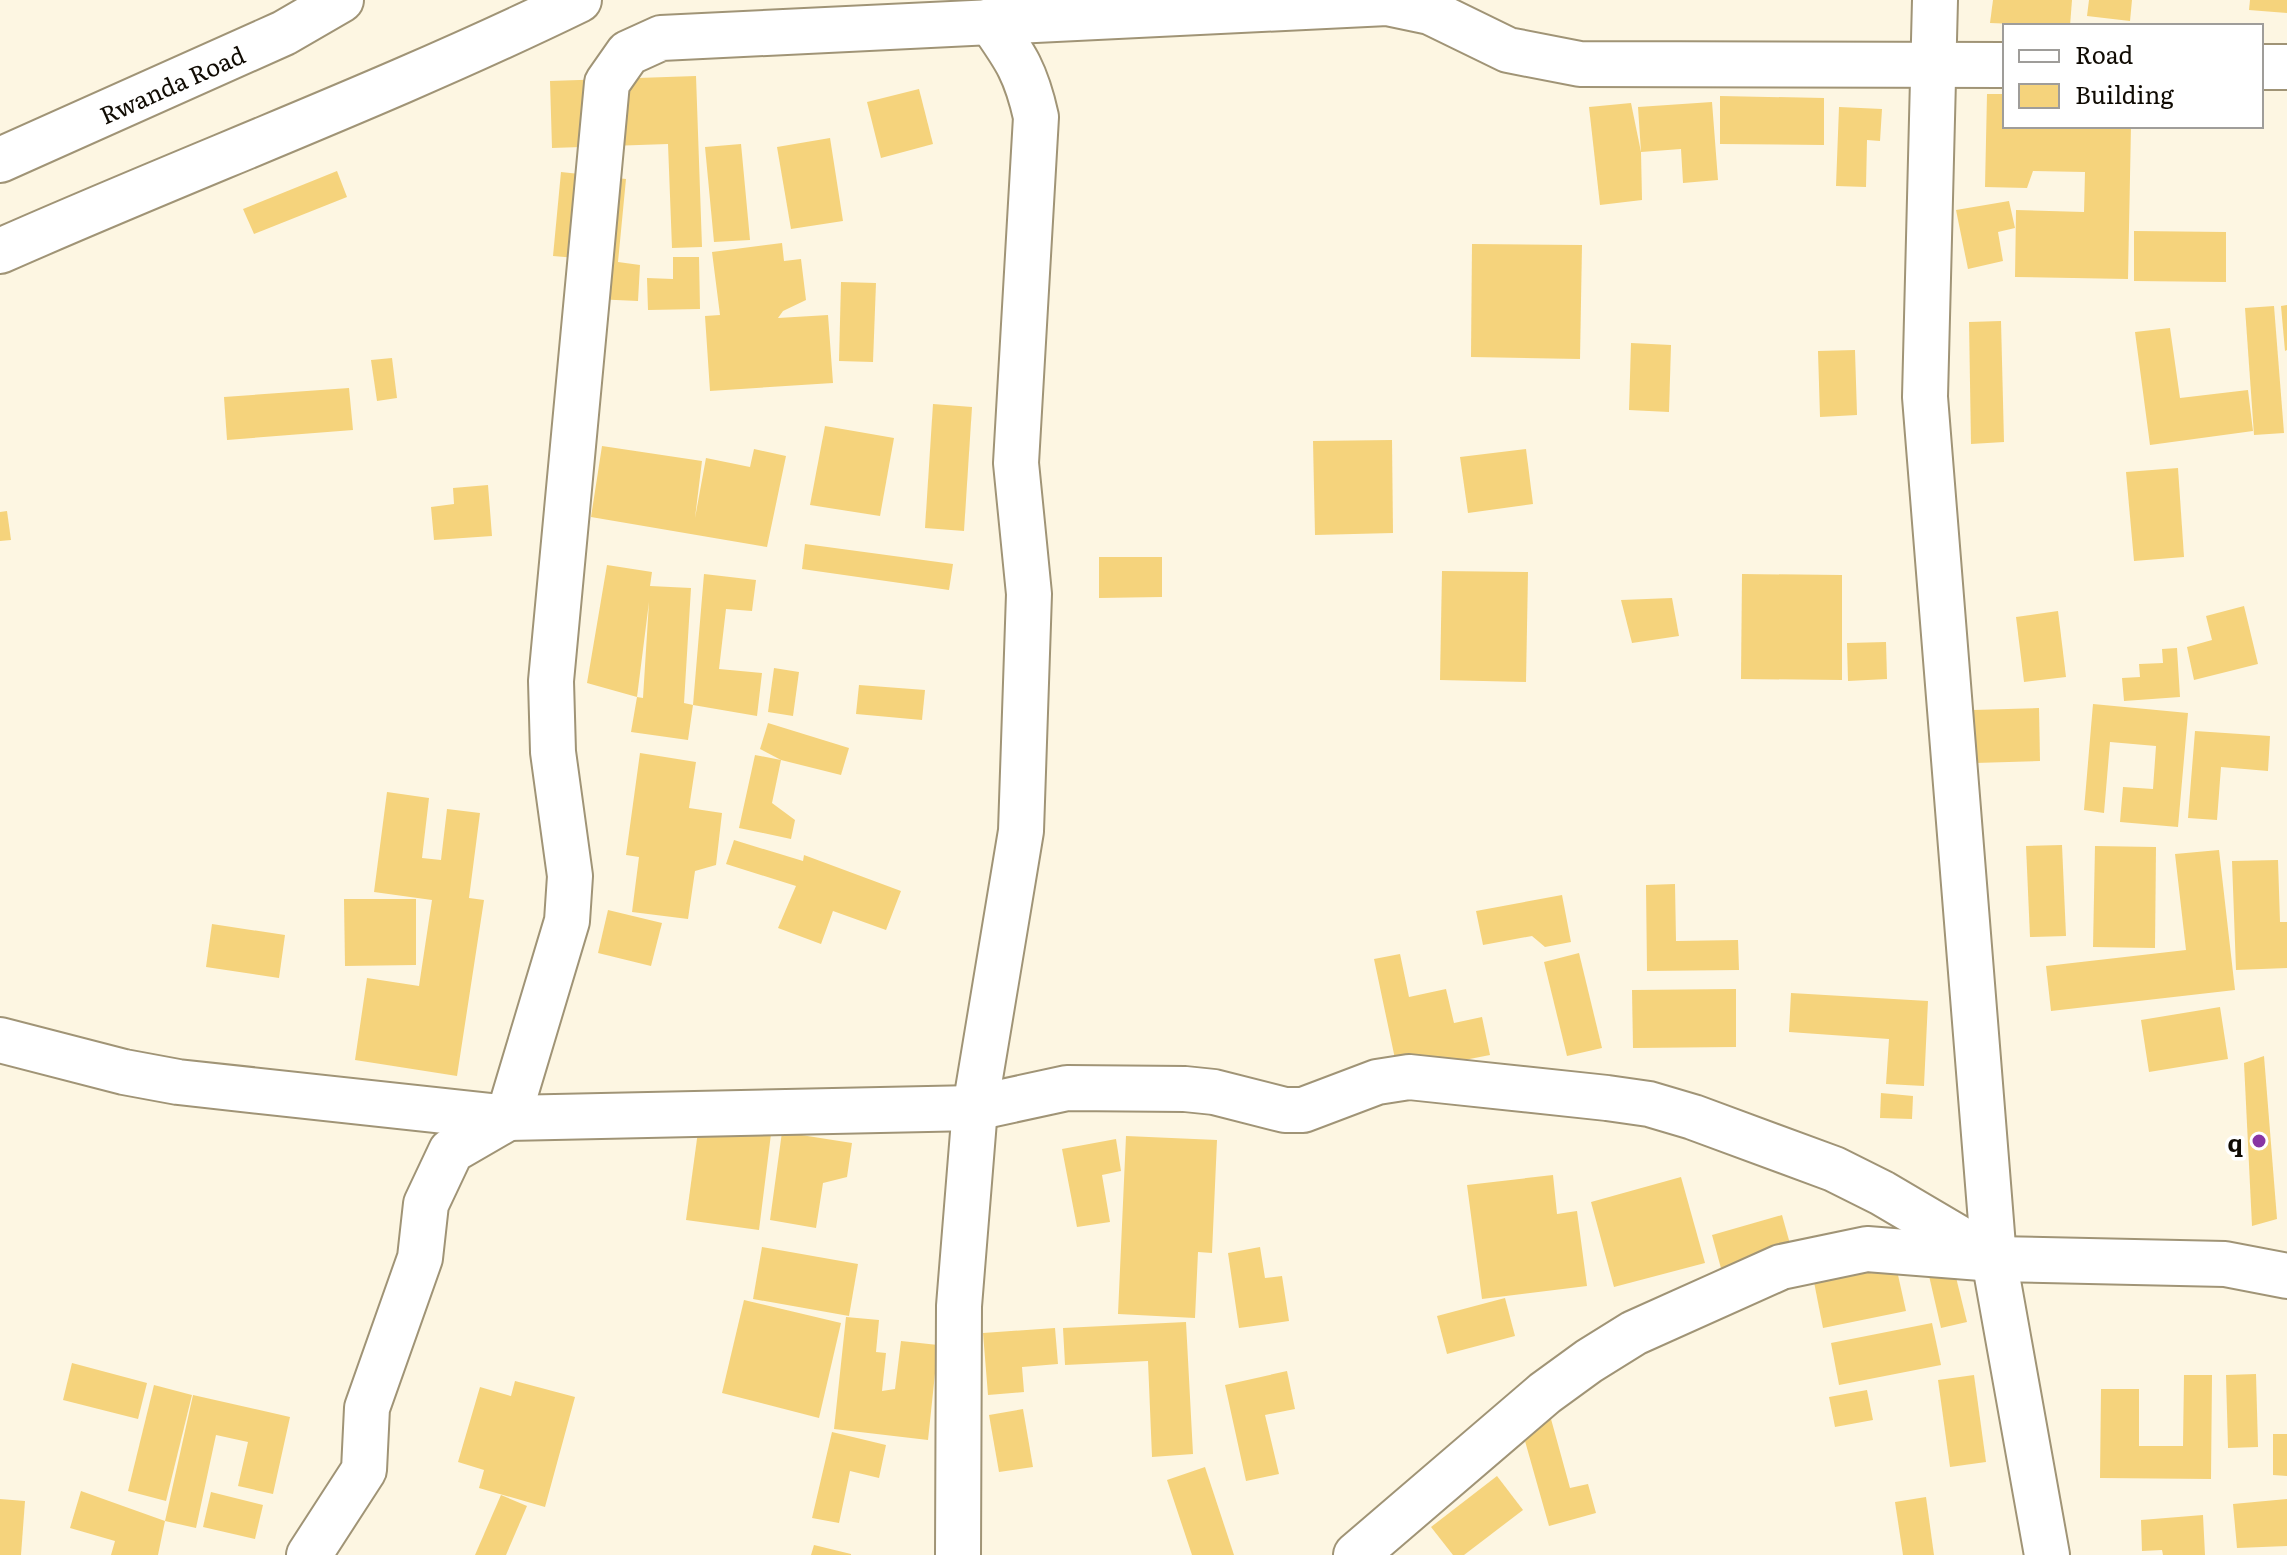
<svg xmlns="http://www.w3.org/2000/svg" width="2287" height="1555" font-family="Literata,serif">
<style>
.building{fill:#f5d37c}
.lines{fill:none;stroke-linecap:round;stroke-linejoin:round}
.minor-casing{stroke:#a09476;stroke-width:48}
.highway-casing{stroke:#a09476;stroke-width:48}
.minor{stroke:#fff;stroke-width:44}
.highway{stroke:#fff;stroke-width:44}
.poi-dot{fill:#8835a3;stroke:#fff;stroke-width:3}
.labels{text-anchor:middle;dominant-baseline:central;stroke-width:7;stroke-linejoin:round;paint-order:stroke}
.street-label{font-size:24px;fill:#100b03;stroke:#fff}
.poi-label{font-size:24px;font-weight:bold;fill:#100b03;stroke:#fff;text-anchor:end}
</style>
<rect width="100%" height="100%" fill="#fdf6e2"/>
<g class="building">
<path d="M1993 0H2072L2070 26 1990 23Z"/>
<path d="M2089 0H2132L2130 21 2087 16Z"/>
<path d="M2250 0H2287V13L2249 10Z"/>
<path d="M696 76 702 247 672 248 668 144 552 148 550 81Z"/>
<path d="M919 89 933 144 881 158 867 102Z"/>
<path d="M1987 94H2005V126H2131L2128 279 2015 277 2016 210 2084 212 2085 172 2033 171 2027 188 1985 187Z"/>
<path d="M1720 96 1824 98V145L1720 144Z"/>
<path d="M1712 102 1718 180 1683 183 1681 149 1641 152 1638 107Z"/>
<path d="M1631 103 1641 152 1642 200 1600 205 1589 107Z"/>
<path d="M1839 107 1882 109 1880 141 1867 140 1866 187 1836 186Z"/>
<path d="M830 138 843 221 791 229 777 147Z"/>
<path d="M741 144 750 240 714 242 705 147Z"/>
<path d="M337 171 347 197 254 234 243 209Z"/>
<path d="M561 172 626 179 618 262 640 265 638 301 572 298 611 261 553 256Z"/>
<path d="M2009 201 2015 228 1998 232 2003 261 1968 269 1956 210Z"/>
<path d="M2134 231 2226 232V282L2134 281Z"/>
<path d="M782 243 784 261 801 259 806 300 783 311 778 318 828 315 833 383 710 391 705 316 720 315 712 252Z"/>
<path d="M1472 244 1582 245 1580 359 1471 357Z"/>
<path d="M673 257H699L700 309 648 310 647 278 673 279Z"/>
<path d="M841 282 876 283 873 362 839 361Z"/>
<path d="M2287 305V350L2285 351 2281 306Z"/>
<path d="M2274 306 2284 433 2254 435 2245 308Z"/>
<path d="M2001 321 2004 442 1971 444 1969 322Z"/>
<path d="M2170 328 2180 398 2248 390 2253 431 2150 445 2135 332Z"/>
<path d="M1631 343 1671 345 1669 412 1629 410Z"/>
<path d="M1855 350 1857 415 1820 417 1818 351Z"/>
<path d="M392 358 397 398 377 401 371 360Z"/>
<path d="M349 388 353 430 227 440 224 397Z"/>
<path d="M933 404 972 407 964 531 925 528Z"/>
<path d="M825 426 894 438 880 516 810 505Z"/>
<path d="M1392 440 1393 533 1315 535 1313 441Z"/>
<path d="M602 446 702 461 695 518 706 458 750 467 754 449 786 456 767 547 591 517Z"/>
<path d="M1526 449 1533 504 1468 513 1460 457Z"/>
<path d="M2178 468 2184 557 2134 561 2126 472Z"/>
<path d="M488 485 492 536 434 540 431 507 454 504 453 488Z"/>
<path d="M7 511 11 540 0 541V512Z"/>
<path d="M805 544 953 564 949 590 802 569Z"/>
<path d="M1099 557H1162V597L1099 598Z"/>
<path d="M607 565 652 572 650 586 691 588 684 703 693 705 688 740 631 732 637 697 643 698 649 602 637 697 587 683Z"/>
<path d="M1442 571 1528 572 1526 682 1440 680Z"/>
<path d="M704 574 756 580 752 611 726 609 719 669 762 673 757 716 693 705Z"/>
<path d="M1742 574 1842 575V680L1741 679Z"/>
<path d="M1672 598 1679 636 1632 643 1621 600Z"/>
<path d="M2244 606 2258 664 2194 680 2187 647 2212 640 2206 616Z"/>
<path d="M2058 611 2066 677 2024 682 2016 617Z"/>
<path d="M1886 642 1887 679 1848 681 1847 643Z"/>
<path d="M2177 648 2180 697 2124 701 2122 678 2140 677 2139 664 2163 663 2162 649Z"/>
<path d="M774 668 799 672 793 716 768 712Z"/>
<path d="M859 685 925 690 922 720 856 714Z"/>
<path d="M2093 704 2188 713 2178 827 2120 822 2123 787 2153 789 2156 746 2110 742 2104 813 2084 810Z"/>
<path d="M2039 708 2040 761 1975 763 1973 710Z"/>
<path d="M768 723 849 748 841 775 781 760 760 749Z"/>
<path d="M2195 731 2270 736 2268 771 2221 767 2217 820 2188 818Z"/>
<path d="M640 753 696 762 689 808 722 813 716 865 695 871 688 919 632 912 639 857 626 855Z"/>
<path d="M755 755 781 760 772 803 795 820 791 839 739 828Z"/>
<path d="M387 792 429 798 422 858 441 860 447 809 480 813 469 898 484 900 457 1076 355 1060 367 978 419 986 432 900 374 892Z"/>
<path d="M734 840 803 861 804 855 901 891 886 930 833 911 821 944 778 928 796 886 726 864Z"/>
<path d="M2062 845 2066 936 2030 937 2026 846Z"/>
<path d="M2095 846 2156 847 2155 948 2093 947Z"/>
<path d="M2219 850 2235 990 2051 1011 2046 966 2186 950 2175 854Z"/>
<path d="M2278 860 2280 922H2287V968L2236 970 2232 861Z"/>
<path d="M1675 884 1676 941 1738 940 1739 970 1647 971 1646 885Z"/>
<path d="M1562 895 1571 942 1545 947 1532 936 1483 945 1476 911Z"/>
<path d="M344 899H416V965L345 966Z"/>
<path d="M608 910 662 923 651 966 598 953Z"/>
<path d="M212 924 285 935 279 978 206 967Z"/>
<path d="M1579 953 1602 1048 1567 1056 1544 962Z"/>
<path d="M1400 954 1409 997 1446 989 1454 1023 1482 1017 1490 1055 1398 1073 1374 959Z"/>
<path d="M1736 989V1047L1633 1048 1632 990Z"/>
<path d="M1791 993 1928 1001 1924 1086 1886 1084 1889 1039 1789 1032Z"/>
<path d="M2220 1007 2228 1059 2149 1072 2141 1020Z"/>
<path d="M2264 1056 2277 1219 2252 1226 2244 1063Z"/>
<path d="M1881 1093 1913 1096 1912 1119 1880 1118Z"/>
<path d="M699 1124 771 1134 759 1230 686 1220Z"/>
<path d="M782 1132 852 1143 847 1177 823 1183 816 1228 770 1220Z"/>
<path d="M1126 1136 1217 1140 1212 1253 1198 1252 1195 1318 1118 1314Z"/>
<path d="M1116 1139 1121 1171 1102 1175 1110 1222 1077 1227 1062 1149Z"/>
<path d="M1553 1175 1557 1214 1577 1211 1587 1286 1482 1299 1467 1185Z"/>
<path d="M1681 1177 1705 1263 1614 1287 1591 1202Z"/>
<path d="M1782 1215 1792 1251 1722 1272 1712 1235Z"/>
<path d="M762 1247 858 1264 849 1316 753 1299Z"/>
<path d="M1260 1247 1265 1278 1282 1276 1289 1321 1239 1328 1228 1253Z"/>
<path d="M1952 1261 1967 1322 1941 1328 1927 1267Z"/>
<path d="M1896 1266 1906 1311 1823 1328 1814 1282Z"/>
<path d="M1505 1298 1515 1336 1447 1354 1437 1316Z"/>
<path d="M744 1300 841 1323 819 1418 722 1393Z"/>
<path d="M846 1317 879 1320 876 1352 886 1353 882 1391 895 1389 901 1341 938 1345 928 1440 834 1429Z"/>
<path d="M1186 1322 1193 1454 1152 1457 1148 1361 1065 1365 1063 1328Z"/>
<path d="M1932 1323 1941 1365 1839 1385 1831 1343Z"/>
<path d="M1055 1328 1058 1364 1022 1367 1024 1392 988 1395 983 1333Z"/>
<path d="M72 1363 147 1383 138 1419 63 1400Z"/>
<path d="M1287 1371 1295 1409 1265 1415 1279 1474 1246 1481 1225 1385Z"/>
<path d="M2256 1374 2258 1447 2228 1448 2226 1375Z"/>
<path d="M1974 1375 1986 1462 1950 1467 1938 1380Z"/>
<path d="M2184 1375H2212L2211 1479 2100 1478 2101 1389H2139V1446H2183Z"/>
<path d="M515 1381 575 1397 545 1507 479 1488 484 1470 458 1462 480 1387 511 1396Z"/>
<path d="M154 1385 192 1395 166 1501 128 1491Z"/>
<path d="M1867 1390 1873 1420 1835 1427 1829 1397Z"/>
<path d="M193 1395 290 1417 273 1494 238 1486 248 1442 216 1435 196 1528 165 1521Z"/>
<path d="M1023 1409 1033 1467 999 1472 989 1415Z"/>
<path d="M1551 1419 1570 1488 1588 1484 1596 1513 1549 1526 1521 1427Z"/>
<path d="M832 1432 886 1445 879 1478 850 1471 839 1523 812 1518Z"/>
<path d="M2273 1434H2287V1476L2273 1475Z"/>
<path d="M1205 1467 1234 1555H1192L1167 1480Z"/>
<path d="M1497 1476 1523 1510 1464 1555H1453L1431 1527Z"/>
<path d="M81 1491 165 1521 158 1555H111L115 1541 70 1528Z"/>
<path d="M211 1492 263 1505 255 1539 203 1527Z"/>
<path d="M501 1495 527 1506 506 1555H475Z"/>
<path d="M1926 1497 1934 1555H1903L1895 1502Z"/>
<path d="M0 1499 25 1501 21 1555H0Z"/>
<path d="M2287 1499V1546L2237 1548 2233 1504Z"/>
<path d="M2203 1515 2205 1555H2163L2162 1550 2142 1551 2141 1520Z"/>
<path d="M814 1545 851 1554V1555H811Z"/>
</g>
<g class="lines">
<g class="minor-casing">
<g id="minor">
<path d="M1935 0 1925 397 1994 1259 2047 1555"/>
<path d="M2261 67H2287"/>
<path d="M0 251C192 166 390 92 579 0"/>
<path d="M0 1040 124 1072 178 1082 508 1118 975 1108 1067 1088 1185 1089 1214 1092 1285 1110H1303L1377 1082 1409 1077 1607 1098 1649 1104 1693 1117 1834 1169 1882 1193 1994 1259"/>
<path d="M309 1555 364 1470 367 1408 420 1258 426 1204 451 1151 508 1118 567 921 570 876 553 752 551 681 607 83 628 53 661 38 1387 3 1430 12 1508 50 1580 64 2005 65"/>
<path d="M958 1555 959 1306 975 1108 1021 831 1029 594 1016 463 1036 117C1026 72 1016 58 990 21"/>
<path d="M1356 1555 1545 1393 1589 1361 1634 1333 1781 1267 1867 1249 1994 1259 2225 1264 2287 1276"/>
</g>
</g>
<g class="highway-casing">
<g id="highway">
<path id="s1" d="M0 160 284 33 341 0"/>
</g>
</g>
<use href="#minor" class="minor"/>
<use href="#highway" class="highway"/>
</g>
<circle class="poi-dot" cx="2259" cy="1141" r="8"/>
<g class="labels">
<g class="street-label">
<text stroke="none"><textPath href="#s1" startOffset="188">Rwanda Road</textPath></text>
</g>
<g class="poi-label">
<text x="2243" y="1141">q</text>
</g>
</g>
<rect x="2003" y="24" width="260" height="104" fill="#ffffff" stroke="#9f9d9a" stroke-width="2"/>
<rect x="2019" y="50" width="40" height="12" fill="#ffffff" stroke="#9f9d9a" stroke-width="2"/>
<text x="2075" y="64" font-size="24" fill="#100b03">Road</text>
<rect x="2019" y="84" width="40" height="24" fill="#f5d37c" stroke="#9f9d9a" stroke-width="2"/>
<text x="2075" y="104" font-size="24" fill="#100b03">Building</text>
</svg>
